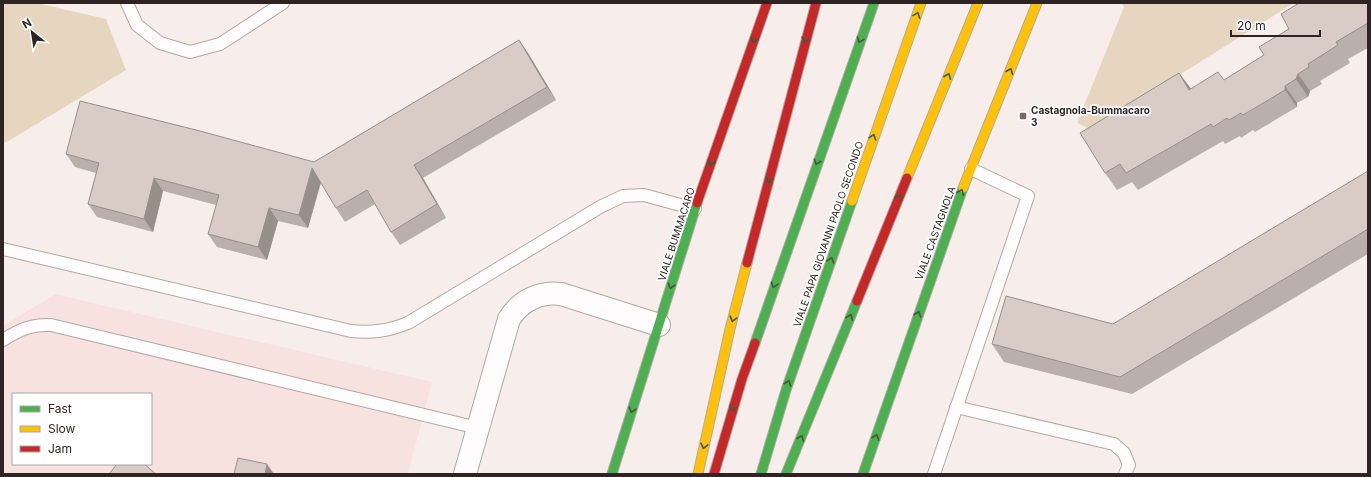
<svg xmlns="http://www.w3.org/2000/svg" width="1371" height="477" font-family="Inter,sans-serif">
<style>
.built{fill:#f7e2df;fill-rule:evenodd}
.green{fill:#e6d6bf}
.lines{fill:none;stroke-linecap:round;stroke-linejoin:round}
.lane-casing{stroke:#b2a9a7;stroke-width:14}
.street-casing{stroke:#b2a9a7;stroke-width:24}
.fast-casing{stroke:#b2a9a7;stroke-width:11}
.slow-casing{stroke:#b2a9a7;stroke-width:11}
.jam-casing{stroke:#b2a9a7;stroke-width:11}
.lane{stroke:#fefcfc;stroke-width:12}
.street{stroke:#fefcfc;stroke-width:22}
.fast{stroke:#4caf50;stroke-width:9}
.slow{stroke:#ffc107;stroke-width:9}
.jam{stroke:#c62828;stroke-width:9}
.wall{fill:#bbafab}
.shaded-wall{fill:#988f8b}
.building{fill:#d9ccc7;stroke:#988f8b}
.oneway{stroke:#3b5c35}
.poi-dot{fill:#756b69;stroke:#fff;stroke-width:1.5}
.labels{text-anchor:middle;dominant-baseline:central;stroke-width:3.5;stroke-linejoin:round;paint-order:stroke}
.poi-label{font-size:10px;font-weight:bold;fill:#2f2423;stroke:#fff;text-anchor:start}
.street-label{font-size:10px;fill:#2f2423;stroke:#fff}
</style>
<rect width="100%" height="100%" fill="#f7eeec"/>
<path class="built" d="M55 294 432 382 408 474H3V326ZM13 394H151V464H13Z"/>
<g class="green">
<path d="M3 3H37L106 19 126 70 5 143 3 140Z"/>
<path d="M1121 3H1294L1092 130 1077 123 1124 7Z"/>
</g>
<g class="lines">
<g class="lane-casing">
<g id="lane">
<path d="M127 3 137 25 160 43 190 52 220 44 283 3"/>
<path d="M3 249 351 331C372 333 388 331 408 323L600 207 623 196 644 195 695 209"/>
<path d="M3 340C19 330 31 324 51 325L478 428"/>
<path d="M956 407 1114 444 1124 453 1129 465 1125 474"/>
<path d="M934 474 1028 196 971 169"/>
</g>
</g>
<g class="street-casing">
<path id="street" d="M465 474 509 319C520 301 540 291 561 294L659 325"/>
</g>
<g class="fast-casing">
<g id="fast">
<path d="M755 343 874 3"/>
<path d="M612 474 697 203"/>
<path d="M761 474 786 390 852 201"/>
<path d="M786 474 857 301"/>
<path d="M863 474 963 188"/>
</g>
</g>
<g class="slow-casing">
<g id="slow">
<path d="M907 178 978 3"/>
<path d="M963 188 1037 3"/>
<path d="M852 201 921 3"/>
<path d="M698 474 730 329 747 263"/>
</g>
</g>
<g class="jam-casing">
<g id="jam">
<path d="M697 203 767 3"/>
<path d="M747 263 816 3"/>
<path d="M857 301 907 178"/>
<path d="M714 474 742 379 755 343"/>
</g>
</g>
<use href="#lane" class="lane"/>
<use href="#street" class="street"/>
<use href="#fast" class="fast"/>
<use href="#slow" class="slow"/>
<use href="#jam" class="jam"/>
</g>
<g class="wall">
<path d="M1368 3V48L1348 59 1350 63 1320 81 1322 84 1310 91 1308 97 1297 103V107L1255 132 1253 130 1241 138 1240 136 1225 144 1223 141 1138 190 1132 182 1117 190 1105 173 1179 73 1191 89 1224 80 1264 55 1289 29Z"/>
<path d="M519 40 528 53 556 100 423 178 446 218 400 245 391 232 375 204 345 222 336 208 321 183 308 228 278 221 267 260 217 247 208 234 216 205 163 191 153 232 97 217 88 204 96 173 75 167 66 154 314 162Z"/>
<path d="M1368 171V254L1132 394 1004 362 992 344 1113 324Z"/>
</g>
<g class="shaded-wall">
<path d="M519 40 528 53 556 100 547 87Z"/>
<path d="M1179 73 1192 90H1189Z"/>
<path d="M1298 74 1310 91 1308 97 1296 79Z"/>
<path d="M1285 86 1297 103V107L1285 90Z"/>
<path d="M414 165 423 178 446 218 437 204Z"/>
<path d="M312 168 321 181 308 228 299 215Z"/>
<path d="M154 178 163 191 153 232 144 219Z"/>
<path d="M269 208 278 221 267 260 258 247Z"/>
<path d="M267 464 274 474H265Z"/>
</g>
<g class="building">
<path d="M1299 3H1368V23L1336 42 1338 45 1308 64 1309 67 1298 74 1296 79 1285 86V90L1243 115 1241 113 1229 120 1227 118 1213 127 1211 124 1126 173 1120 164 1105 173 1080 133 1179 73 1189 90 1218 72 1224 80 1264 55 1259 47 1289 29 1281 14Z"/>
<path d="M519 40 547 87 414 165 437 204 391 232 367 190 336 208 312 168 299 215 269 208 258 247 208 234 219 195 154 178 144 219 88 204 99 163 66 154 80 101 200 131 314 162Z"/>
<path d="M1368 171V229L1120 377 992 344 1006 296 1113 324Z"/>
<path d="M238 458 267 464 265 474H234Z"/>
<path d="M117 464H144L156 474H109Z"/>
</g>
<defs><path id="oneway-chevron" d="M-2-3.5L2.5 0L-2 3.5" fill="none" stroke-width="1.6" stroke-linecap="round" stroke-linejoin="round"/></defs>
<g class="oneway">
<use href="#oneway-chevron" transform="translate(917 15) rotate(-70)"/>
<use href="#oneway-chevron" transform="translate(754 40) rotate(109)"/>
<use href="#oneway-chevron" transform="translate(805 40) rotate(105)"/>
<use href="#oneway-chevron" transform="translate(860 40) rotate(110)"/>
<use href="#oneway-chevron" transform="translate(1010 71) rotate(-68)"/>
<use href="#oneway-chevron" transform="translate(948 76) rotate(-68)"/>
<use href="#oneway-chevron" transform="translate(873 137) rotate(-71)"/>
<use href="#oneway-chevron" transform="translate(817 162) rotate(109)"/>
<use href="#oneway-chevron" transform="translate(711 163) rotate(109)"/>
<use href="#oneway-chevron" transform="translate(769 180) rotate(105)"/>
<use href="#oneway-chevron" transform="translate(961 192) rotate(-68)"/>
<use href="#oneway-chevron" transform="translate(899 197) rotate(-68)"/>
<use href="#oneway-chevron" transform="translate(831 260) rotate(-71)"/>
<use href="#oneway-chevron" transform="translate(774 285) rotate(109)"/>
<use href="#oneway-chevron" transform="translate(671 286) rotate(107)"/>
<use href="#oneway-chevron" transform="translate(918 314) rotate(-71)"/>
<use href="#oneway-chevron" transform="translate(850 317) rotate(-68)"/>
<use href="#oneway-chevron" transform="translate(733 319) rotate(105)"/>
<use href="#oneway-chevron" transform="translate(788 383) rotate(-71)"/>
<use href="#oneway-chevron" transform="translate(733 408) rotate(106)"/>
<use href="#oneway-chevron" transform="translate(632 410) rotate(107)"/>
<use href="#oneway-chevron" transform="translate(876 437) rotate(-71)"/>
<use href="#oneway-chevron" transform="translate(801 438) rotate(-68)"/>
<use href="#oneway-chevron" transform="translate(704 446) rotate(103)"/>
</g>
<rect class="poi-dot" x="1019" y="112" width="8" height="8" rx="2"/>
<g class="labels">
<g class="poi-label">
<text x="1031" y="110">Castagnola-Bummacaro<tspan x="1031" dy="12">3</tspan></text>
</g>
<g class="street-label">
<text transform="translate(935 233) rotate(-70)">VIALE CASTAGNOLA</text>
<text transform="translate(676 234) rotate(-72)">VIALE BUMMACARO</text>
<text transform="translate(828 234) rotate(-71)">VIALE PAPA GIOVANNI PAOLO SECONDO</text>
</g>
</g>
<rect width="1371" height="477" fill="none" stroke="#2f2423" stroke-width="8"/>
<rect x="12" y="393" width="140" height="72" fill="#ffffff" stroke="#aca7a7"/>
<rect x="20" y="406" width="20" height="6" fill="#4caf50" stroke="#aca7a7"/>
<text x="48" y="413" font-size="12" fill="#2f2423">Fast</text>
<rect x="20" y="426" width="20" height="6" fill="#ffc107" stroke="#aca7a7"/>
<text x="48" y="433" font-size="12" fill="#2f2423">Slow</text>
<rect x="20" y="446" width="20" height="6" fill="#c62828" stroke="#aca7a7"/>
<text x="48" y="453" font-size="12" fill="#2f2423">Jam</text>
<g transform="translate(32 32) rotate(330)" stroke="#ffffff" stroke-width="3" paint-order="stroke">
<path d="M0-3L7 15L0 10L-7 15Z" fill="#2f2423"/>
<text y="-6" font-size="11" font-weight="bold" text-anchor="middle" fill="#2f2423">N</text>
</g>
<path d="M1231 30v6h89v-6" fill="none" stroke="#2f2423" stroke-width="2"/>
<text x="1237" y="30" font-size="12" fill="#2f2423" stroke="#ffffff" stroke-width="3" paint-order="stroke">20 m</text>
</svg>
